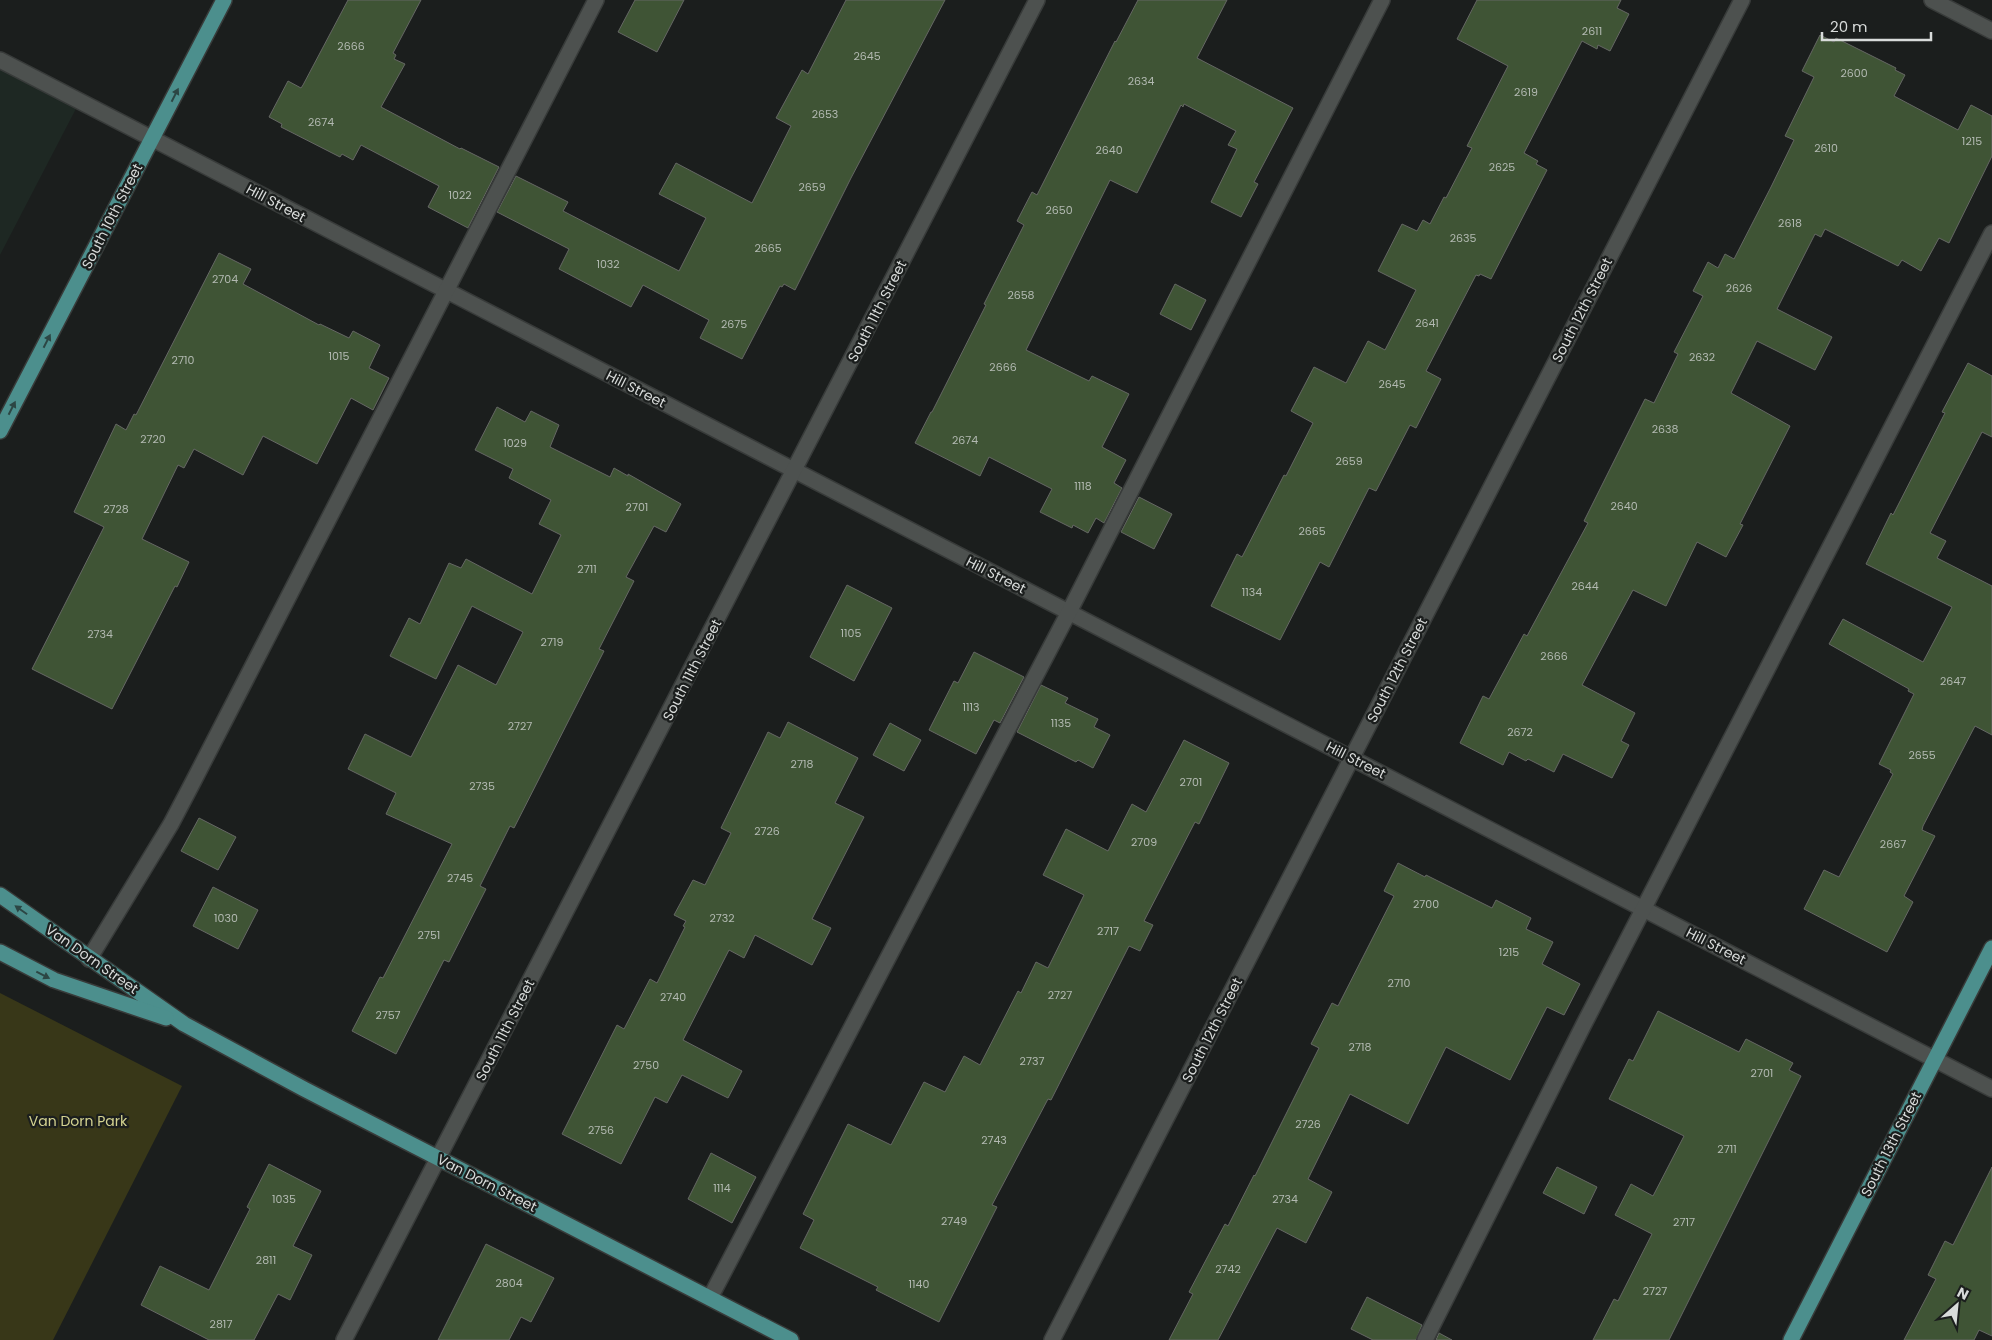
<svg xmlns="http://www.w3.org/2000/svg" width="1992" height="1340" font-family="Poppins,sans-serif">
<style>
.built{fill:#1e2823}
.green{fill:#383718}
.building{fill:#3f5435;stroke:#656764}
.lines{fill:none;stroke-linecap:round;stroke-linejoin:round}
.minor-casing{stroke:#383b3a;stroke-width:18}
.major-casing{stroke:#383b3a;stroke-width:18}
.minor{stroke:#4d514f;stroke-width:15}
.major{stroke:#4c8f8d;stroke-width:15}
.oneway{fill:#2c4644}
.labels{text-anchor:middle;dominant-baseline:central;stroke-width:4.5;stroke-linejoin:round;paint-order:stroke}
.number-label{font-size:11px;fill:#b2b9b1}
.street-label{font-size:14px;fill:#d8dbda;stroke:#1b1e1d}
.park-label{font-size:14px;fill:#d3d290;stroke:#1b1e1d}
</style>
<rect width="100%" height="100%" fill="#1b1e1d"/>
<path class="built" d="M0 60 80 101 0 255Z"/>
<path class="green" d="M0 993 182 1086 53 1340H0Z"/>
<g class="building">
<path d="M348 0H421L393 53 396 55 394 59 405 64 381 107 460 149 461 148 499 167 468 228 428 207 439 186 361 145 353 160 342 154 340 157 281 127 282 124 269 117 288 81 301 88 303 85Z"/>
<path d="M635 0H684L657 52 618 32Z"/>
<path d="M846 0H945L851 178 795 290 784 284 782 287 780 286 742 359 700 338 709 320 643 285 631 307 559 269 569 249 497 212 516 176 568 202 563 211 679 271 706 218 659 194 676 163 752 203 791 126 776 118 802 70 808 74Z"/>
<path d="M1138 0H1227L1197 58 1293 108 1254 182 1258 184 1241 217 1211 202 1237 149 1228 145 1236 131 1184 104 1183 107 1181 105 1137 193 1110 180 1026 350 1089 381 1092 376 1129 394 1102 447 1126 460 1114 483 1122 488 1104 523 1096 518 1088 533 1073 525 1072 528 1040 512 1052 489 989 457 980 476 915 443 931 412H932L986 305 984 304 1024 225 1017 221 1032 192 1037 195 1115 41 1116 42Z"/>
<path d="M1477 0H1621L1617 8 1629 14 1610 51 1598 45 1597 49 1582 41 1524 153 1538 161 1536 164 1547 170 1491 279 1480 274 1479 276 1476 275 1426 371 1441 379 1416 428 1410 425 1376 491 1369 488 1329 567 1320 562 1280 640 1211 606 1237 554 1242 557 1284 475 1286 476 1313 423 1291 411 1314 367 1346 383 1368 341 1385 350 1416 290 1378 271 1402 224 1417 231 1423 220 1430 224 1444 197 1446 198 1472 148 1467 146 1508 66 1457 39Z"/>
<path d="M1820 35 1834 42 1836 38 1896 68 1895 70 1905 75 1894 96 1958 130 1971 105 1992 116V156L1949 243 1939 238 1921 271 1902 260 1898 266 1825 229 1821 237 1815 234 1777 309 1832 337 1815 370 1757 341 1731 393 1790 426 1740 524 1743 525 1726 557 1697 542 1666 606 1633 590 1582 685 1635 713 1621 741 1629 745 1612 778 1563 754 1554 772 1528 759 1526 761 1509 752 1503 765 1460 743 1483 696 1489 699 1524 634 1527 636 1588 523 1584 521 1645 399 1654 403 1678 354 1674 352 1703 296 1693 291 1708 262 1718 268 1725 254 1734 259 1771 187 1794 140 1785 136 1814 77 1802 71Z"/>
<path d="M219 253 251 269 243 284 319 325 320 324 349 338 353 331 380 345 369 368 389 378 373 410 351 398 317 464 263 436 243 475 194 449 184 468 178 465 142 539 189 562 177 587 175 586 112 709 32 669 104 527 74 512 116 424 126 430 134 414 136 415Z"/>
<path d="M1175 284 1206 300 1191 330 1160 314Z"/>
<path d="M1968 363 1992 376V437L1982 432 1930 533 1946 541 1937 558 1992 586V735L1975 726 1923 826 1922 830 1935 836 1904 896 1913 902 1887 952 1804 909 1824 870 1839 877 1893 774 1890 772 1891 770 1879 764 1914 694 1908 691 1909 689 1829 644 1843 619 1923 662 1952 607 1866 564 1891 513 1893 515 1945 413 1942 412Z"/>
<path d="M497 407 525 422 531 411 559 425 550 447 610 477 614 468 628 476V474L681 504 666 532 654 526 626 577 634 581 599 649 604 651 514 828 510 826 480 886 486 889 449 962 444 960 396 1054 352 1031 380 977 383 978 452 844 386 814 396 793 348 769 365 734 411 757 458 665 496 685 523 632 472 606 436 679 390 656 409 618 420 624 449 563 461 568 466 559 532 594 561 535 539 524 551 500 509 478 513 469 475 450Z"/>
<path d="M1139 497 1172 514 1154 549 1121 532Z"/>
<path d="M847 585 892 608 854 681 810 657Z"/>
<path d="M974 652 1024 677 1000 723 994 720 976 754 929 730 954 681 958 683Z"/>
<path d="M1041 685 1068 698 1065 703 1098 719 1094 727 1110 735 1093 768 1078 760 1076 762 1017 732Z"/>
<path d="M788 722 858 758 835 803 864 817 812 919 831 928 812 965 755 935 744 958 729 950 683 1040 742 1071 728 1098 682 1075 667 1103 655 1097 621 1164 562 1134 617 1025 624 1029 650 979 657 983 685 927 683 926 686 921 674 915 693 880 705 885 731 833 721 828 768 732 780 738Z"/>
<path d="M890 723 921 740 904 771 873 755Z"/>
<path d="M1184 740 1229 763 1199 824 1195 822 1144 921 1153 925 1140 951 1129 946 1051 1100 1048 1099 992 1205 997 1207 939 1322 876 1290 878 1287 800 1248 814 1220 803 1214 848 1124 891 1145 924 1082 945 1092 964 1056 980 1065 1018 991 1021 993 1036 962 1048 968 1084 895 1043 875 1066 829 1108 851 1132 804 1146 812Z"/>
<path d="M199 818 236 837 218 870 181 851Z"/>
<path d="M1398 863 1425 877 1426 875 1492 908 1496 900 1531 918 1526 929 1553 942 1542 964 1580 984 1564 1015 1547 1007 1510 1080 1446 1047 1408 1124 1350 1094 1308 1179 1332 1192 1306 1243 1277 1228 1218 1340H1169L1193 1294 1189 1292 1225 1224 1228 1226 1254 1175 1255 1176 1319 1048 1311 1044 1332 1003 1338 1006 1394 896 1384 891Z"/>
<path d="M213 887 258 910 238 949 193 926Z"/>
<path d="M1658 1011 1739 1052 1746 1039 1793 1063 1789 1070 1801 1076 1669 1340H1593L1614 1299 1618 1301 1652 1234 1615 1215 1631 1184 1653 1196 1684 1136 1609 1099 1629 1059 1633 1061Z"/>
<path d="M711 1153 756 1177 732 1223 688 1199Z"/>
<path d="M269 1164 321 1191 293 1246 312 1255 290 1300 278 1294 254 1340H209L141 1305 160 1266 209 1290 250 1209 247 1207Z"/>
<path d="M1557 1167 1597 1187 1584 1214 1543 1193Z"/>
<path d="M1992 1167V1336L1979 1330 1974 1340H1904L1936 1279 1928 1275 1945 1241 1953 1245Z"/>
<path d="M486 1244 554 1278 531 1322 521 1317 509 1340H438Z"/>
<path d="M1367 1297 1422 1325 1416 1340H1373L1351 1329Z"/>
<path d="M1439 1333 1452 1340H1436Z"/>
</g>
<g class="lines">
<g class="minor-casing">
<g id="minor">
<path d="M1932 0 1992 31"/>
<path d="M0 60 1992 1089"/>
<path d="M89 959 171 824 193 782 596 0"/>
<path d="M710 1298 1069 612 1382 0"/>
<path d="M344 1340 1037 0"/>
<path d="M1052 1340 1742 0"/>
<path d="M1425 1340 1583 1026 1992 233"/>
</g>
</g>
<g class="major-casing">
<g id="major">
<path d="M0 431 224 0"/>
<path d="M0 895 184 1024 304 1089 791 1340"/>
<path d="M0 952 54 980 166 1018"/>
<path d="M1791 1340 1992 948"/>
</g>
</g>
<use href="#minor" class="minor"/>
<use href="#major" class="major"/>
</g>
<defs><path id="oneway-solid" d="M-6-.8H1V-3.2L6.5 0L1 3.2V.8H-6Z" transform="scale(1.25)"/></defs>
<g class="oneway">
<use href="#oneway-solid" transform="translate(175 95) rotate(-63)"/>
<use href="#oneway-solid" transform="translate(47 341) rotate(-63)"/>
<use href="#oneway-solid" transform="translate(12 408) rotate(-63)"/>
<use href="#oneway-solid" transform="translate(21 910) rotate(-145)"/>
<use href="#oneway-solid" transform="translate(43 975) rotate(27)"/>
</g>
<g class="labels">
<g class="number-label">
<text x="1592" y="31">2611</text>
<text x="351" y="46">2666</text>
<text x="867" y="56">2645</text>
<text x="1854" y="73">2600</text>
<text x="1141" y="81">2634</text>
<text x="1526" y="92">2619</text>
<text x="825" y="114">2653</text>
<text x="321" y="122">2674</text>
<text x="1972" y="141">1215</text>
<text x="1826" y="148">2610</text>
<text x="1109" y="150">2640</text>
<text x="1502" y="167">2625</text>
<text x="812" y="187">2659</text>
<text x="460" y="195">1022</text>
<text x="1059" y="210">2650</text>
<text x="1790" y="223">2618</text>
<text x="1463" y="238">2635</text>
<text x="768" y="248">2665</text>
<text x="608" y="264">1032</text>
<text x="225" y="279">2704</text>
<text x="1739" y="288">2626</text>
<text x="1021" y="295">2658</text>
<text x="1427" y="323">2641</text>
<text x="734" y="324">2675</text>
<text x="339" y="356">1015</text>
<text x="1702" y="357">2632</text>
<text x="183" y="360">2710</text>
<text x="1003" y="367">2666</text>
<text x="1392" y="384">2645</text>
<text x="1665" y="429">2638</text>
<text x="153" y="439">2720</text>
<text x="965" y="440">2674</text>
<text x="515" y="443">1029</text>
<text x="1349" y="461">2659</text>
<text x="1083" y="486">1118</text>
<text x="1624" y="506">2640</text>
<text x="637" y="507">2701</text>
<text x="116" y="509">2728</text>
<text x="1312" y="531">2665</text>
<text x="587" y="569">2711</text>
<text x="1585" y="586">2644</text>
<text x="1252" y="592">1134</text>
<text x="851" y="633">1105</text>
<text x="100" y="634">2734</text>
<text x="552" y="642">2719</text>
<text x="1554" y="656">2666</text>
<text x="1953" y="681">2647</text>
<text x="971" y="707">1113</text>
<text x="1061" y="723">1135</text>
<text x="520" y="726">2727</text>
<text x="1520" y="732">2672</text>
<text x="1922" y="755">2655</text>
<text x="802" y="764">2718</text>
<text x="1191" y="782">2701</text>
<text x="482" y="786">2735</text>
<text x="767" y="831">2726</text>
<text x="1144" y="842">2709</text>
<text x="1893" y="844">2667</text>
<text x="460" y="878">2745</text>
<text x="1426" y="904">2700</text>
<text x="226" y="918">1030</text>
<text x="722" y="918">2732</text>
<text x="1108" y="931">2717</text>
<text x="429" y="935">2751</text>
<text x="1509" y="952">1215</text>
<text x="1399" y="983">2710</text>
<text x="1060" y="995">2727</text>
<text x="673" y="997">2740</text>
<text x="388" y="1015">2757</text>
<text x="1360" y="1047">2718</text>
<text x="1032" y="1061">2737</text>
<text x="646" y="1065">2750</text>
<text x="1762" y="1073">2701</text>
<text x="1308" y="1124">2726</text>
<text x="601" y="1130">2756</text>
<text x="994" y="1140">2743</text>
<text x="1727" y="1149">2711</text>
<text x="722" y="1188">1114</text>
<text x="284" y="1199">1035</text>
<text x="1285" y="1199">2734</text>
<text x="954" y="1221">2749</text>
<text x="1684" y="1222">2717</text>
<text x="266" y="1260">2811</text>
<text x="1228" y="1269">2742</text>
<text x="509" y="1283">2804</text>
<text x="919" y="1284">1140</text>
<text x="1655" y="1291">2727</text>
<text x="221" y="1324">2817</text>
</g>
<g class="street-label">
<text transform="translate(276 203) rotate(28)">Hill Street</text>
<text transform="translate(112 216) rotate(-63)">South 10th Street</text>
<text transform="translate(1582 310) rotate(-63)">South 12th Street</text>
<text transform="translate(877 311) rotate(-63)">South 11th Street</text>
<text transform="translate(636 389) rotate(27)">Hill Street</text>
<text transform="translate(996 575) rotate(27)">Hill Street</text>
<text transform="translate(692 670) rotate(-63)">South 11th Street</text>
<text transform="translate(1397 670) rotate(-63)">South 12th Street</text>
<text transform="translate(1356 760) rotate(27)">Hill Street</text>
<text transform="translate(1716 946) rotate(27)">Hill Street</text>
<text transform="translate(92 959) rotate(35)">Van Dorn Street</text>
<text transform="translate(505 1030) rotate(-63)">South 11th Street</text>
<text transform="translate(1212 1030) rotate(-63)">South 12th Street</text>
<text transform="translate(1891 1144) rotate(-63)">South 13th Street</text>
<text transform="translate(487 1183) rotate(27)">Van Dorn Street</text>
</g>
<g class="park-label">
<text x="78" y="1121">Van Dorn Park</text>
</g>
</g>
<g transform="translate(1957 1305) rotate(27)" stroke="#1b1e1d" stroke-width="4" paint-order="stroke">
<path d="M0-4L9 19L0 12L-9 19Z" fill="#d8dbda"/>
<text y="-8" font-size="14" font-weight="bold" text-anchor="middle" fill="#d8dbda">N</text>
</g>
<path d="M1822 32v8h109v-8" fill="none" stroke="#d8dbda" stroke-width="2.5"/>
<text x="1830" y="32" font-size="15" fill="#d8dbda" stroke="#1b1e1d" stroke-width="4" paint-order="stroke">20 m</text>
</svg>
